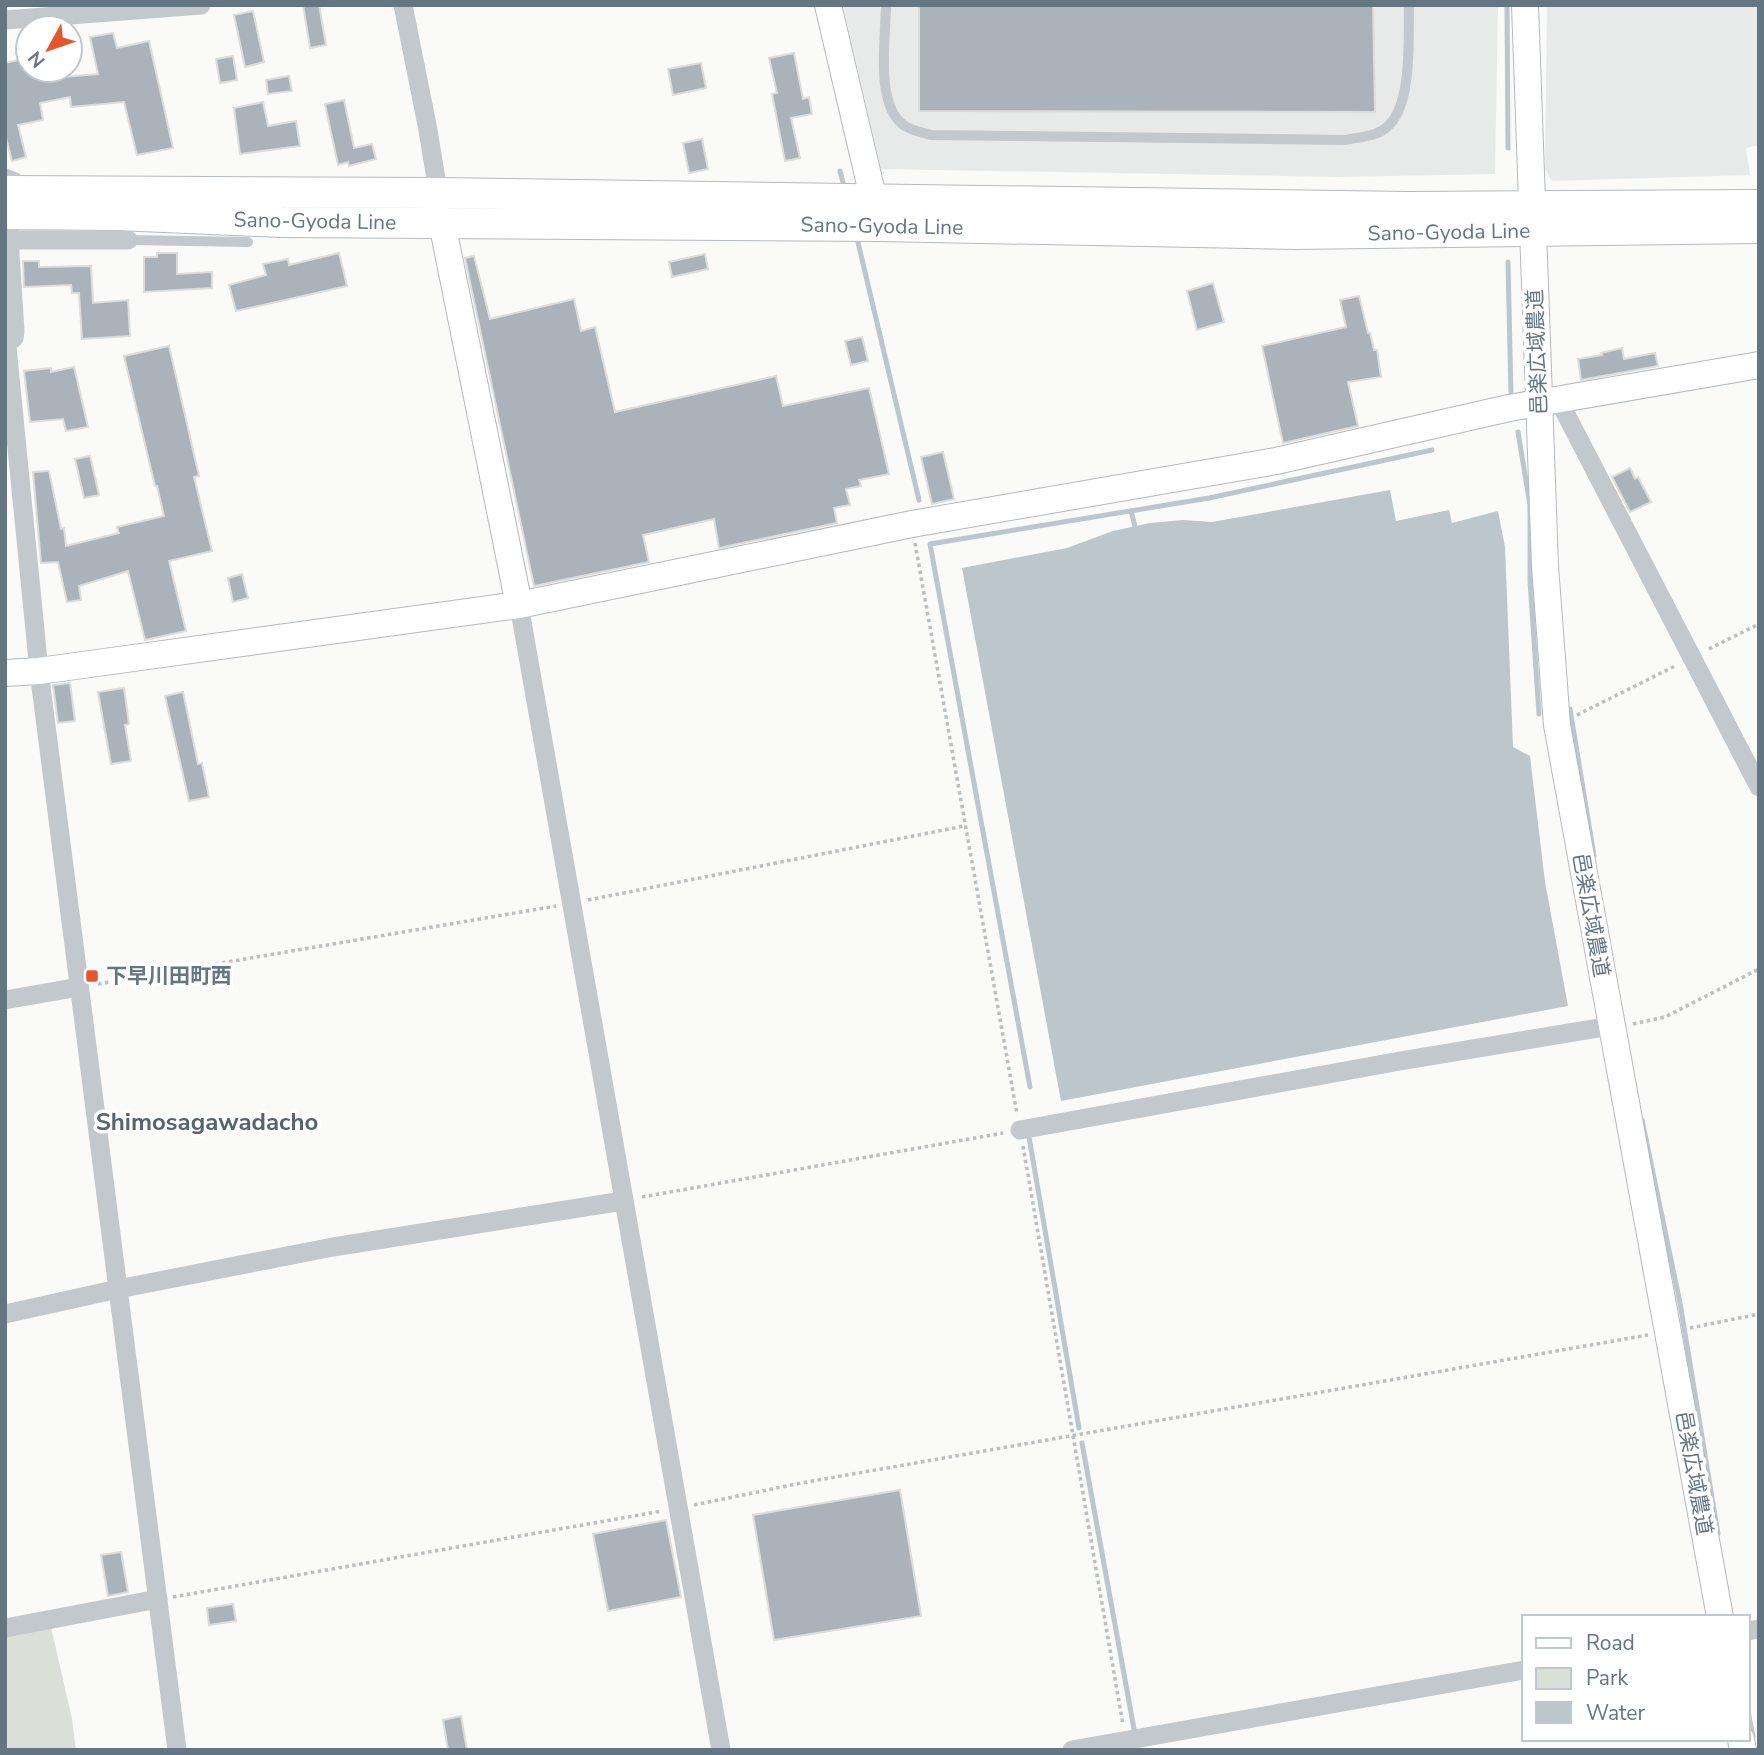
<svg xmlns="http://www.w3.org/2000/svg" width="1764" height="1755" font-family="'Nunito Sans','Noto Sans JP',sans-serif">
<style>
.built{fill:#e8e9e9}
.green{fill:#dadfd7}
.water{fill:#bbc7cb}
.lines{fill:none;stroke-linecap:round;stroke-linejoin:round}
.stream{stroke:#bbc7cb;stroke-width:5}
.building{fill:#aab3b9;stroke:#dcdcda;stroke-width:2}
.secondary-casing{stroke:#b3babf;stroke-width:28}
.primary-casing{stroke:#b5babe;stroke-width:32}
.path{stroke:#bbbfc2;stroke-width:3.5;stroke-dasharray:3.5 3.5;stroke-linecap:butt}
.lane{stroke:#c3c8cc;stroke-width:10}
.street{stroke:#c3c8cc;stroke-width:19}
.secondary{stroke:#fff;stroke-width:26}
.primary{stroke:#fff;stroke-width:30}
.poi-dot{fill:#e4572e;stroke:#fff;stroke-width:2.5}
.labels{text-anchor:middle;dominant-baseline:central;stroke-width:7;stroke-linejoin:round;paint-order:stroke}
.street-label{font-size:21px;fill:#657683;stroke:#fff}
.poi-label{font-size:21px;font-weight:bold;fill:#657683;stroke:#fff;text-anchor:start}
.quarter-label{font-size:24px;font-weight:bold;fill:#57646e;stroke:#fff}
</style>
<rect width="100%" height="100%" fill="#fafaf8"/>
<g class="built">
<path d="M843 5H1498L1495 174 1337 177 881 169Z"/>
<path d="M1547 5H1759V145L1746 148 1750 175 1552 181 1545 169Z"/>
</g>
<path class="green" d="M51 1627 72 1719 76 1750H5V1635Z"/>
<path class="water" d="M1390 490 1396 521 1449 510 1452 523 1498 511 1505 547 1513 747 1530 756 1545 882 1568 1006 1061 1101 962 568 1067 548 1113 531 1150 523 1183 520 1212 522Z"/>
<g class="lines">
<g class="stream">
<path d="M1507 5 1508 148"/>
<path d="M840 171 845 190"/>
<path d="M856 234 919 500"/>
<path d="M1508 262 1511 396"/>
<path d="M1518 432 1530 505V581L1539 714"/>
<path d="M1131 511 1137 534"/>
<path d="M1570 709 1594 856"/>
<path d="M1030 1087 930 544 1209 498 1432 450"/>
<path d="M1642 1120 1680 1303 1718 1534"/>
<path d="M1029 1137 1079 1428"/>
<path d="M1082 1443 1134 1729"/>
<path d="M1748 1712 1753 1736"/>
</g>
</g>
<g class="building">
<path d="M303 5H319L326 45 310 48Z"/>
<path d="M919 5H1373L1375 112 919 111Z"/>
<path d="M253 11 264 62 245 67 234 15Z"/>
<path d="M113 33 117 48 149 41 173 148 137 155 124 102 71 107 70 97 40 103 43 120 18 125 26 157 12 161 5 134V63L28 58V70H61L63 77 98 74 90 37Z"/>
<path d="M794 53 803 99 809 97 812 114 791 118 800 158 785 161 772 94 777 93 769 58Z"/>
<path d="M233 56 237 80 220 83 216 59Z"/>
<path d="M701 63 706 88 673 95 668 69Z"/>
<path d="M289 76 292 91 268 94 266 80Z"/>
<path d="M344 100 354 148 372 144 376 159 349 166 348 162 338 165 325 104Z"/>
<path d="M263 102 268 126 296 121 300 146 240 154 234 108Z"/>
<path d="M702 139 708 169 689 173 683 143Z"/>
<path d="M157 253H177V274L212 272V288L144 292V257H157Z"/>
<path d="M339 253 347 286 236 311 229 285 266 275 263 264 288 259 289 265Z"/>
<path d="M705 254 708 269 672 277 669 262Z"/>
<path d="M474 256 490 319 574 299 581 331 595 327 615 412 776 376 783 406 869 388 889 474 859 480 861 486 846 489 850 505 834 508 837 523 719 548 714 519 643 535 649 562 534 586 465 258Z"/>
<path d="M23 261H39V267L91 266 93 303 128 300 130 336 82 339 79 293H72L71 285 24 287Z"/>
<path d="M1213 283 1224 322 1197 330 1187 291Z"/>
<path d="M1359 296 1368 333H1370L1374 350H1377L1381 377 1348 382 1358 426 1283 443 1262 346 1346 327 1340 300Z"/>
<path d="M862 337 868 361 851 365 845 341Z"/>
<path d="M169 346 199 476 194 477 212 551 169 561 186 631 145 640 128 571 79 586 81 600 67 602 58 562 41 563 33 472 49 471 61 529 64 528 66 546 119 533 117 527 164 516 157 486H155L124 356Z"/>
<path d="M1622 348 1624 359 1655 353 1658 366 1581 380 1578 359 1602 355 1601 353Z"/>
<path d="M74 367 88 427 66 431 63 419 30 422 24 371 51 368V372Z"/>
<path d="M943 452 954 499 932 504 921 457Z"/>
<path d="M90 456 99 495 84 498 75 459Z"/>
<path d="M1630 468 1635 479 1638 477 1651 502 1630 512 1612 477Z"/>
<path d="M242 574 248 598 233 602 228 578Z"/>
<path d="M70 683 75 721 58 723 53 685Z"/>
<path d="M124 688 129 724 125 725 131 761 111 764 98 692Z"/>
<path d="M183 692 198 764 202 763 209 797 189 801 165 696Z"/>
<path d="M900 1490 921 1616 774 1640 753 1515Z"/>
<path d="M666 1520 681 1597 608 1611 593 1534Z"/>
<path d="M121 1552 128 1592 108 1596 101 1555Z"/>
<path d="M233 1604 236 1621 209 1625 207 1608Z"/>
<path d="M461 1716 467 1750H448L443 1720Z"/>
</g>
<g class="lines">
<g class="secondary-casing">
<g id="secondary">
<path d="M828 5 874 201"/>
<path d="M1525 5 1545 566 1557 725 1720 1617"/>
<path d="M442 223 519 605"/>
<path d="M5 673 39 671 519 605 912 524 1276 461 1509 408 1759 365"/>
<path d="M1741 1739 1743 1750"/>
</g>
</g>
<g class="primary-casing">
<g id="primary">
<path d="M5 191 438 193 1407 207 1759 205"/>
<path d="M5 214 118 215 281 222 880 226 1295 234 1759 228"/>
</g>
</g>
<g class="path">
<path d="M915 543 1017 1114"/>
<path d="M1709 649 1759 624"/>
<path d="M1577 715 1677 665"/>
<path d="M588 900 964 826"/>
<path d="M98 984 556 906"/>
<path d="M1633 1024 1665 1017 1759 969"/>
<path d="M1023 1146 1123 1725"/>
<path d="M642 1197 1003 1133"/>
<path d="M1690 1328 1759 1314"/>
<path d="M694 1505 801 1483 1648 1335"/>
<path d="M173 1597 662 1511"/>
</g>
<g class="lane">
<path d="M886 5C886 37 874 106 905 126 912 131 923 132 931 135L1345 140C1359 137 1376 137 1387 127 1413 105 1408 38 1409 5"/>
<path d="M5 173 17 178 21 184"/>
<path d="M128 240 248 242"/>
</g>
<g class="street">
<path d="M403 5 428 130 440 204"/>
<path d="M5 20 201 5"/>
<path d="M5 237 18 240H128"/>
<path d="M9 238 15 331 14 338 11 340"/>
<path d="M5 327 39 671 177 1750"/>
<path d="M1558 399 1759 787"/>
<path d="M519 605 721 1750"/>
<path d="M5 1000 79 987"/>
<path d="M1020 1130 1400 1061 1611 1026"/>
<path d="M5 1314 118 1289 333 1247 623 1201"/>
<path d="M5 1628 158 1599"/>
<path d="M1748 1631 1759 1629"/>
<path d="M1072 1750 1524 1670"/>
</g>
<use href="#secondary" class="secondary"/>
<use href="#primary" class="primary"/>
</g>
<rect class="poi-dot" x="85" y="969" width="14" height="14" rx="3.5"/>
<g class="labels">
<g class="street-label">
<text transform="translate(315 221) rotate(1)">Sano-Gyoda Line</text>
<text transform="translate(882 226) rotate(1)">Sano-Gyoda Line</text>
<text transform="translate(1449 232) rotate(-1)">Sano-Gyoda Line</text>
<text transform="translate(1537 352) rotate(-92)">邑楽広域農道</text>
<text transform="translate(1591 915) rotate(80)">邑楽広域農道</text>
<text transform="translate(1694 1473) rotate(80)">邑楽広域農道</text>
</g>
<g class="poi-label">
<text x="106" y="976">下早川田町西</text>
</g>
<g class="quarter-label">
<text x="207" y="1122">Shimosagawadacho</text>
</g>
</g>
<rect width="1764" height="1755" fill="none" stroke="#657683" stroke-width="14"/>
<rect x="1522" y="1615" width="228" height="126" fill="#ffffff" stroke="#c1c8cd" stroke-width="2"/>
<rect x="1536" y="1638" width="35" height="10" fill="#ffffff" stroke="#c1c8cd" stroke-width="2"/>
<text x="1586" y="1650" font-size="21" fill="#657683">Road</text>
<rect x="1536" y="1668" width="35" height="21" fill="#dadfd7" stroke="#c1c8cd" stroke-width="2"/>
<text x="1586" y="1685" font-size="21" fill="#657683">Park</text>
<rect x="1536" y="1702" width="35" height="21" fill="#bbc7cb" stroke="#c1c8cd" stroke-width="2"/>
<text x="1586" y="1720" font-size="21" fill="#657683">Water</text>
<g transform="translate(49 49) rotate(230)"><circle r="33" fill="#ffffff" stroke="#c1c8cd" stroke-width="2"/>
<path d="M0-5L12 26L0 18L-12 26Z" fill="#e4572e"/>
<text y="-10" font-size="19" font-weight="bold" text-anchor="middle" fill="#657683">N</text>
</g>
</svg>
